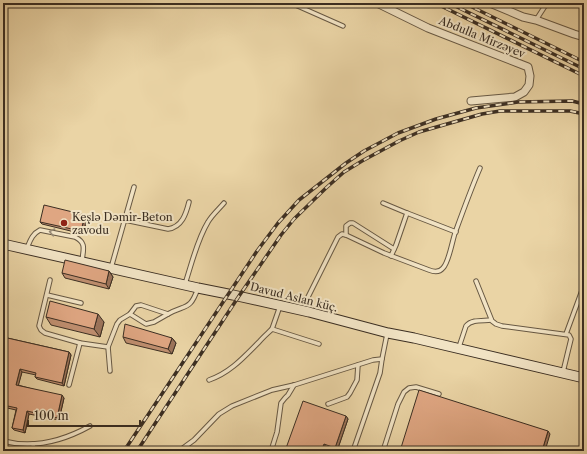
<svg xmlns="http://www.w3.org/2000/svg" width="587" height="454" font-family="'Libre Caslon Text',serif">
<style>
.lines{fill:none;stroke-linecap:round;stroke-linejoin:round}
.lane-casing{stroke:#675843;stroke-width:5.5}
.street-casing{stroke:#675843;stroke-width:9}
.secondary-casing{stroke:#3b2e22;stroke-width:11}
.lane{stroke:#f1e3c4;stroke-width:3.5}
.street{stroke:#f1e3c4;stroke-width:7}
.secondary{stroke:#f1e3c4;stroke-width:9}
.rail-casing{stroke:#3b2e22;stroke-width:3.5}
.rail{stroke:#f1e3c4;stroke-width:2;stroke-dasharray:6;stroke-linecap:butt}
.wall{fill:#c08f70;stroke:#3b2e22}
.shaded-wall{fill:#9c745b;stroke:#3b2e22}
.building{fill:#dfa682;stroke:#3b2e22}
.oneway{stroke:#968873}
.poi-dot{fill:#8f2418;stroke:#f1e3c4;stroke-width:1.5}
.labels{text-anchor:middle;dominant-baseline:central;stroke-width:4;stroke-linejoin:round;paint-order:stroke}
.street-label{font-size:11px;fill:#3b2e22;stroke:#f1e3c4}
.poi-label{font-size:11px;fill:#3b2e22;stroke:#f1e3c4;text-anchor:start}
</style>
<rect width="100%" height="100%" fill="#ead4a5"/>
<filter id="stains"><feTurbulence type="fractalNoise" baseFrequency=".005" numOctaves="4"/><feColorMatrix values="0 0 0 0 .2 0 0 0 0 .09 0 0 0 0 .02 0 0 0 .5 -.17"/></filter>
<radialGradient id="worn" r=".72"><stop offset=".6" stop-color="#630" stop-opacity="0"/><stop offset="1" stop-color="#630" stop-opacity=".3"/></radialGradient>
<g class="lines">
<g class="lane-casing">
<g id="lane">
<path d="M291 3 343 26"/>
<path d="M536 20 547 3"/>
<path d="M383 203 407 213 396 245 391 256"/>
<path d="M407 213 456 232"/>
<path d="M125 220 168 229C182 227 186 214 189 202"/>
<path d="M346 235V226L350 223H353L394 249"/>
<path d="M27 248C30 241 32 234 40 230L75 237C87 243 83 250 82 261"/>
<path d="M111 268 134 187"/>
<path d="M50 280 39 326 41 330 45 333 80 343 108 347"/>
<path d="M476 281 492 321 496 324 502 326 569 335 571 339 563 372"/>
<path d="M185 284C192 263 197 240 208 222 212 215 219 209 224 203"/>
<path d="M47 295 81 303"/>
<path d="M306 301 338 237 342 234 346 235 384 253 429 270C434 272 439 273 443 268 449 262 452 242 455 233 463 211 471 189 480 168"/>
<path d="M130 314 146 324 154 322 168 314"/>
<path d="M272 329 280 306"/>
<path d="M566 334 584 285"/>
<path d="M459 347 466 326C472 319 483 321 491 320"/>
<path d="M110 371 108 347 117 324 120 320 130 314 136 306 141 305 168 314C186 304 190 311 198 288"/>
<path d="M209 380C230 373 244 357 259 342 263 337 268 333 272 329L319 344"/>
<path d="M69 385 80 343"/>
<path d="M328 404 347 397 350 393 357 380 358 365"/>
<path d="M3 441C34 449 63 441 90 426"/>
<path d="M33 444 34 451"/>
<path d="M179 451 194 440 219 414 232 406 272 390 294 385 373 360 382 359 387 334"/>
<path d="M271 451 277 432 281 403 285 398 288 395 294 385"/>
<path d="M353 451 380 373 382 359"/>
<path d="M383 451 398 404 404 392 409 388 416 387 439 394"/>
</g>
</g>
<g class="street-casing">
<g id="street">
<path d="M377 3 428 28 528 67 530 76 529 85 524 92 515 97 471 101"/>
<path d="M490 3 523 17 536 20 574 34 584 37"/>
</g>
</g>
<g class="secondary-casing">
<path id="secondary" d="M3 244 198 288 233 295 309 312 388 333 414 338 584 378"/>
</g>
<use href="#lane" class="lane"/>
<use href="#street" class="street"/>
<use href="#secondary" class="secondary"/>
<g class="rail-casing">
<g id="rail">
<path d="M435 3 584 76"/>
<path d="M449 3 584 69"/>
<path d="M464 3 584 62"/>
<path d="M124 451 257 251 278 223 299 200 346 163 364 151 398 133 436 119 476 108 518 102 572 101 584 104"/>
<path d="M137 451 239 296 281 235 294 219 326 188 344 172 362 161 399 141 419 132 482 114 500 111H570L584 114"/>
</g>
</g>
<use href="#rail" class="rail"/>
</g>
<g class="wall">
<path d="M87 218 83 234 42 224 40 222Z"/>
<path d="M109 271 113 277 109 289 65 278 62 273Z"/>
<path d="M46 317 104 322 100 337 51 325Z"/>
<path d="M3 337 69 352 71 355 64 386 37 379 35 377 36 375 22 372 18 385 64 398 59 420 29 414 25 433 14 430 12 428 16 410 3 407Z"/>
<path d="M123 337 172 338 176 343 172 354 126 343Z"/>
<path d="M346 416 348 419 337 451 326 447 285 451Z"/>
</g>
<g class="shaded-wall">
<path d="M85 215 87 218 83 234 81 231Z"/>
<path d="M109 271 113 277 109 289 106 284Z"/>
<path d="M98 314 104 322 100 337 94 329Z"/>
<path d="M172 338 176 343 172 354 168 349Z"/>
<path d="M69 352 71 355 64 386 62 383Z"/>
<path d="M20 369 22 372 18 387 16 385Z"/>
<path d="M62 395 64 398 59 420 57 418Z"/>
<path d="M27 411 29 414 25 433 23 430Z"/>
<path d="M346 416 348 419 337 451 335 448Z"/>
<path d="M548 431 550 434 545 451H542Z"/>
<path d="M324 444 326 447 324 451H321Z"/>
</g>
<g class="building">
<path d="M44 205 85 215 81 231 40 222Z"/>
<path d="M65 260 109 271 106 284 62 273Z"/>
<path d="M50 301 98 314 94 329 46 317Z"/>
<path d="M125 324 172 338 168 349 123 337Z"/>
<path d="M3 337 69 352 62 383 35 377 36 373 20 369 16 385 62 395 57 418 27 411 23 430 12 428 17 408 3 405Z"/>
<path d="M419 390 548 431 542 451H400Z"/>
<path d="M303 401 346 416 335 448 324 444 321 451H285Z"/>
</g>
<defs><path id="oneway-chevron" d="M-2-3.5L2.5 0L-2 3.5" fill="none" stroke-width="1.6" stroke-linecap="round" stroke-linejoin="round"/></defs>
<use class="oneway" href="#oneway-chevron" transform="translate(52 232) rotate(-168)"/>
<circle class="poi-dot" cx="64" cy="223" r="4"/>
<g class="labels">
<g class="street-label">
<text transform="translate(482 37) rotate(22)">Abdulla Mirzəyev</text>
<text transform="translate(294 297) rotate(14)">Davud Aslan küç.</text>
</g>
<g class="poi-label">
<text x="72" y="217">Keşlə Dəmir-Beton<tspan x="72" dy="13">zavodu</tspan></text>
</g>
</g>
<rect width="587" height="454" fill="none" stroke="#ead4a5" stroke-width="16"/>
<rect x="4" y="4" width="579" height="446" fill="none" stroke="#3b2e22" stroke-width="2"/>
<rect x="8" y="8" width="571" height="438" fill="none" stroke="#3b2e22"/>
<path d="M28 420v6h112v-6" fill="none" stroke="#3b2e22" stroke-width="2"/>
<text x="34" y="420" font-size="12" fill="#3b2e22" stroke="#f1e3c4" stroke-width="3" paint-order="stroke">100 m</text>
<rect width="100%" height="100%" filter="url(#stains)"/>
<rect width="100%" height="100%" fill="url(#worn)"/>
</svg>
